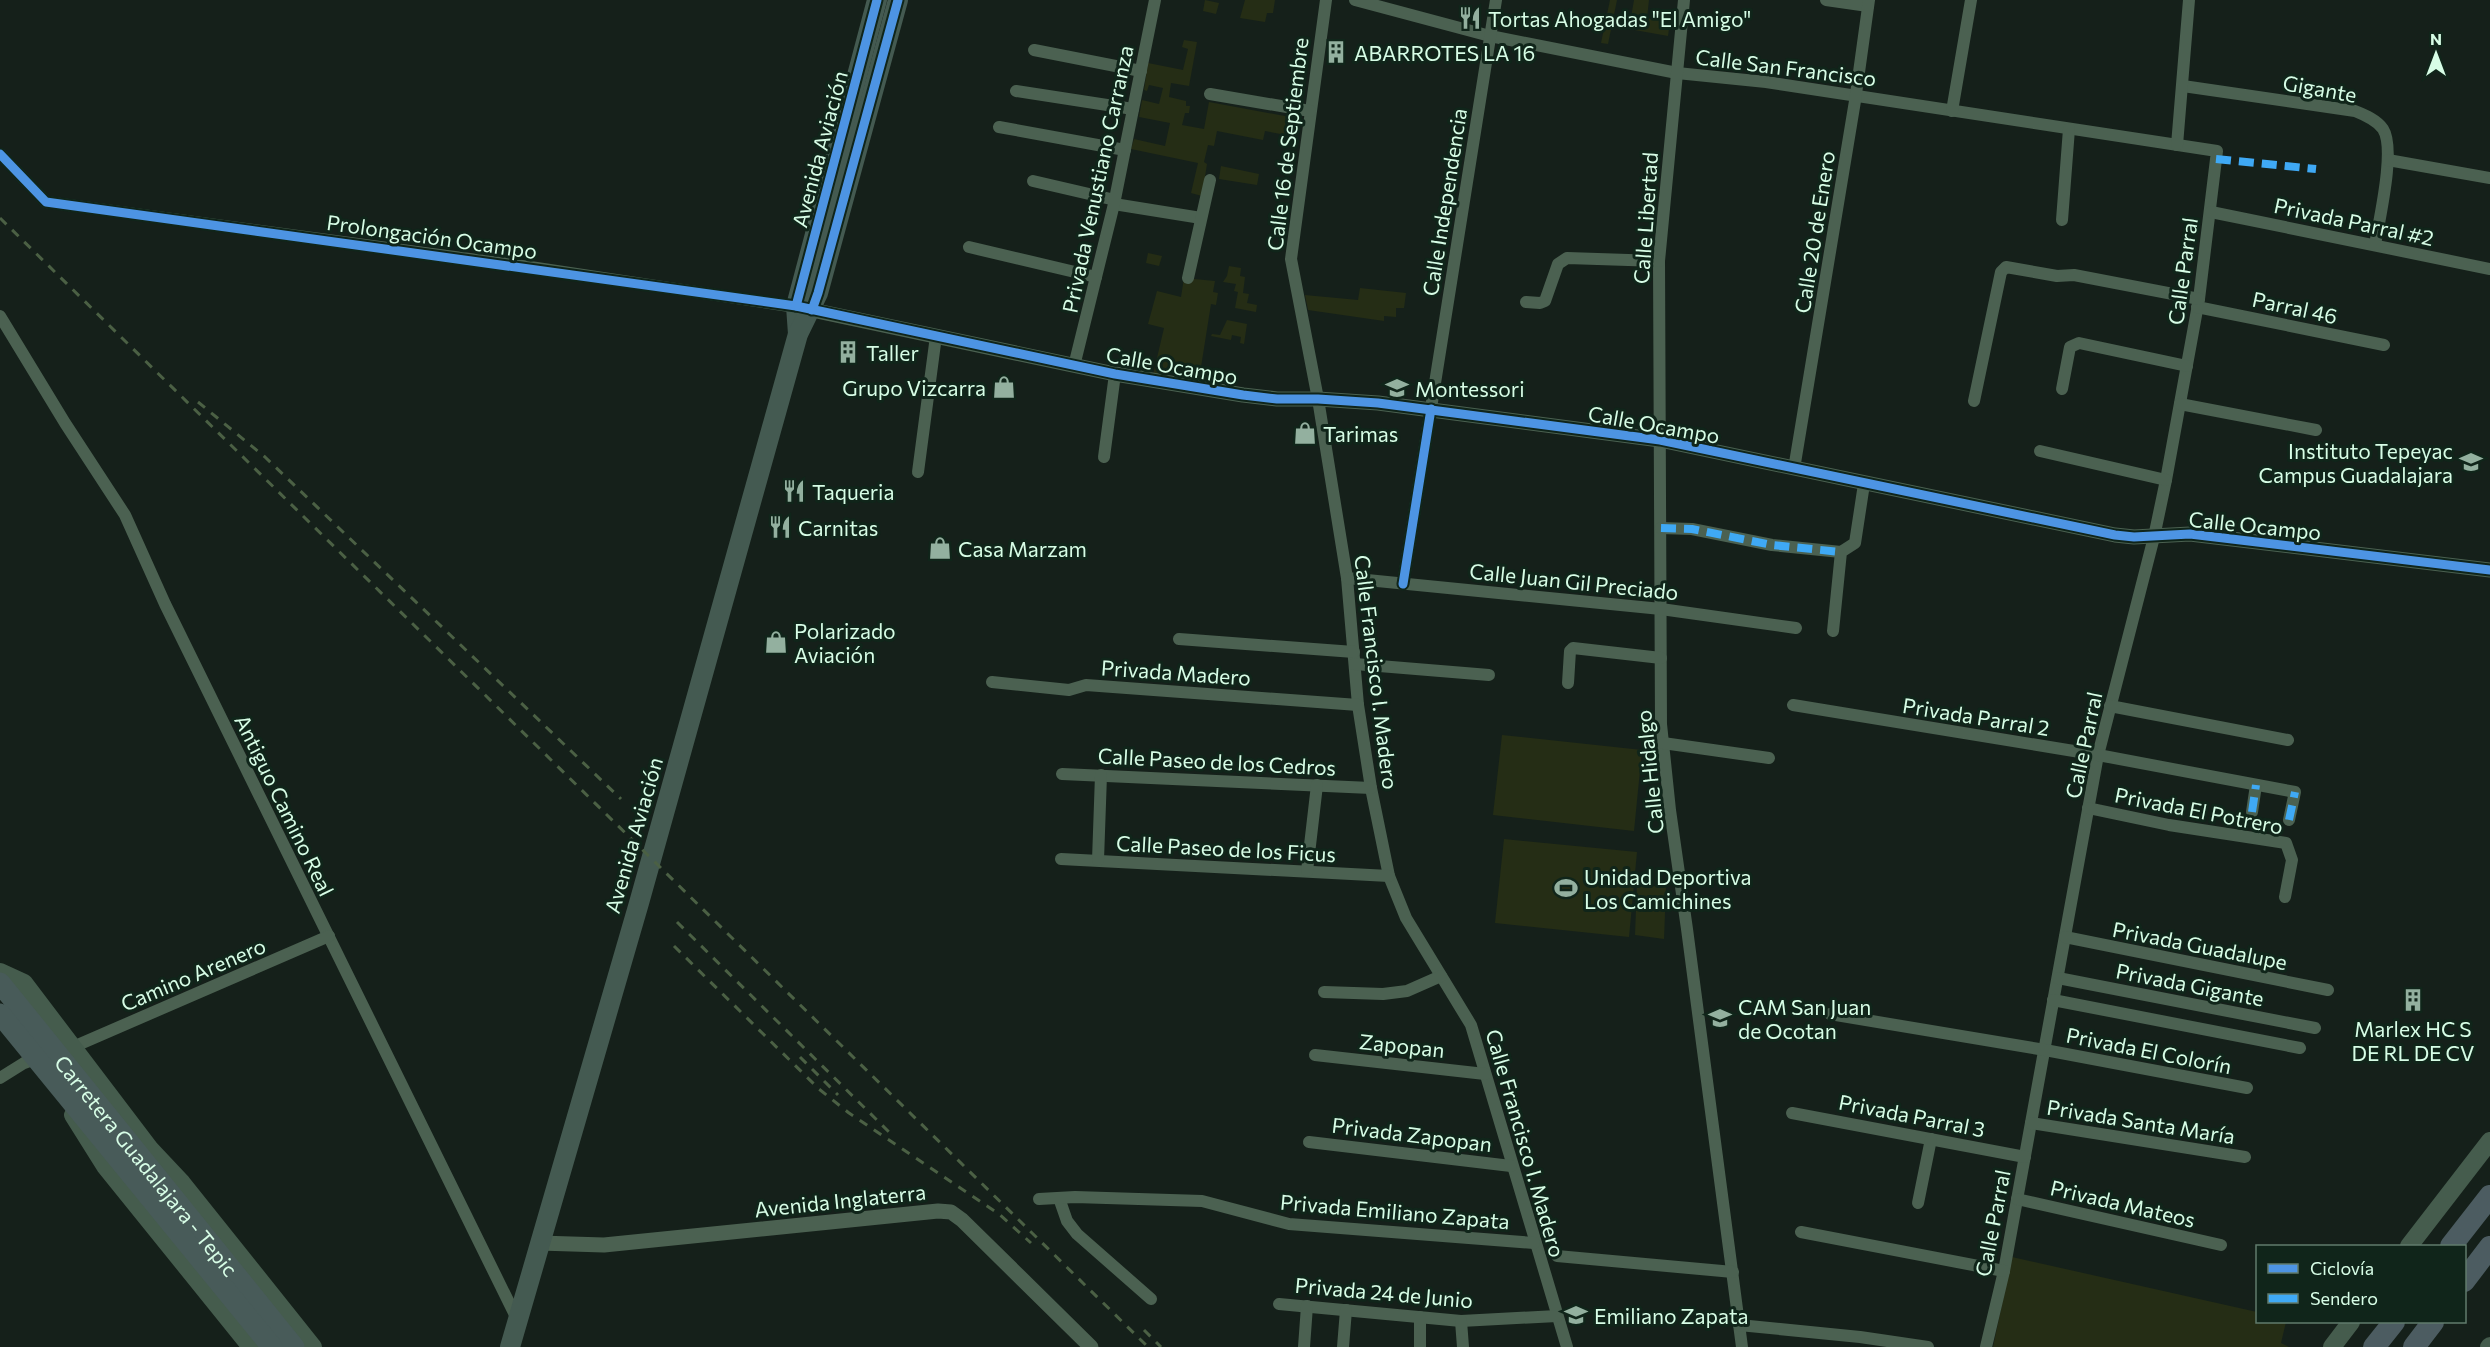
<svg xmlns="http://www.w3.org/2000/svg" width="2490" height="1347" font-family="Commissioner,sans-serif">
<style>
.green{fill:#252d15}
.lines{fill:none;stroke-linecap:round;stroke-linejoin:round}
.minor{stroke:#4b6151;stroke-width:12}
.tertiary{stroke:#4b6151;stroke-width:15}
.secondary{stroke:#455c4d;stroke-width:18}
.primary{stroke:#445a51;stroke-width:20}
.trunk{stroke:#485b59;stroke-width:21}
.motorway{stroke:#4c5c61;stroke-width:22}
.rail{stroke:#4b6044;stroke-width:3;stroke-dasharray:9 8;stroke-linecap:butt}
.quiet{stroke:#3fa9f5;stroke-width:8;stroke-dasharray:15 8;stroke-linecap:butt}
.cycleway-casing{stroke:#10251a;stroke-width:13}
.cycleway{stroke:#4d94e3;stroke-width:9}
.labels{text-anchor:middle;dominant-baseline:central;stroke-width:6;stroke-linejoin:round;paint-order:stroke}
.poi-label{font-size:21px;fill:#d7fde6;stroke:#10251a;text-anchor:start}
.street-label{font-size:21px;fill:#d7fde6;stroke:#10251a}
</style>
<rect width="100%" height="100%" fill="#15201a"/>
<g class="green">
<path d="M1205 0 1219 3 1216 14 1203 11Z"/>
<path d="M1245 0H1275L1273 13H1267L1265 22 1240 18Z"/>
<path d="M1610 0H1617L1608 44 1601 43Z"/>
<path d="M1634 0H1649L1647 18 1670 21 1668 36 1629 29Z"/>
<path d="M1184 40 1197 42 1189 86 1171 83 1169 97 1186 101V106H1190L1189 113H1185L1182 125 1204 129 1209 102 1290 117 1286 135 1265 131 1263 140 1217 131 1214 146 1208 145 1204 162 1207 164 1202 196 1191 193 1198 163 1131 149 1134 139 1165 146 1170 123 1139 117 1142 100 1159 104 1163 88 1149 85 1147 91 1144 90 1148 63 1183 70 1188 49 1182 47Z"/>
<path d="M1221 166 1259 174 1257 185 1219 179Z"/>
<path d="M1148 253 1162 256 1159 266 1146 263Z"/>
<path d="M1229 266 1241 268 1240 276 1245 277 1243 293 1249 294 1247 303 1257 305 1256 312 1235 308 1238 292 1234 291 1236 284 1223 282 1227 276Z"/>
<path d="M1184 278 1215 281 1213 292 1218 293 1216 305 1211 304 1201 367 1169 362 1166 375H1153L1164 328 1148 324 1157 291 1181 297Z"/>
<path d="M1360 288 1406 293 1404 308H1396V317L1384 316V321L1308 310 1305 295 1358 300Z"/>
<path d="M1227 320 1247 324 1244 344 1240 343 1241 337 1232 335 1231 340 1211 336 1212 334 1220 335Z"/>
<path d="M1502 735 1642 750 1634 831 1493 815Z"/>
<path d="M1504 839 1637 852 1629 937 1495 923Z"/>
<path d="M1637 885 1666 887 1664 939 1635 935Z"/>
<path d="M2012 1257 2257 1312 2258 1322H2286L2281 1343 2289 1347H1993Z"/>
</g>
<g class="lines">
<g class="minor">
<path d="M1326 0 1291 259 1318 399 1347 578 1358 705 1371 788 1389 876 1406 918 1471 1025 1567 1347"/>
<path d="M1355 0 1490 36 1677 73 1766 82 2217 151 2199 299 2166 480 2154 537 2098 755 2004 1271 1986 1347"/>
<path d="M1684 0 1659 261 1661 724 1670 810 1687 929 1742 1347"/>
<path d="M1826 0 1868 6"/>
<path d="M1034 50 1141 71"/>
<path d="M2183 86 2355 111C2365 115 2377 120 2383 129 2396 149 2379 220 2375 245"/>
<path d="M1016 91 1133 109"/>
<path d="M1210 94 1310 111"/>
<path d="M1952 111 1971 0"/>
<path d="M999 127 1125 150"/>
<path d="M2177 145 2189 0"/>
<path d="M0 154 46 202 537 268 802 308"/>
<path d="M2388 160 2490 178"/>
<path d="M1033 181 1115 200"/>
<path d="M1114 204 1201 218"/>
<path d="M2211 212 2490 269"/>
<path d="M2062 220 2069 129"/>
<path d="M969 247 1096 277"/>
<path d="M1188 278 1210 180"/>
<path d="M1526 302 1540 303 1545 301 1558 264 1567 258 1659 261"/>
<path d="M2197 307 2384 345"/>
<path d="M0 316 65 423 125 515 165 604 518 1321"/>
<path d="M1074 366 1114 204 1155 0"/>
<path d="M2062 389 2070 347 2079 343 2187 366"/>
<path d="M1974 401 2001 272 2006 267 2057 276 2074 275 2199 299"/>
<path d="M2180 404 2316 430"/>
<path d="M2040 451 2166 480"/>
<path d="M1104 457 1115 374"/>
<path d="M1794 469 1855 101 1869 0"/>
<path d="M918 472 936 336"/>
<path d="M1661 528 1692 529 1772 545 1841 552"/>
<path d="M1347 578 1661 609 1796 628"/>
<path d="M1403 584 1496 0"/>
<path d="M1833 631 1841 552 1855 543 1864 484"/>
<path d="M1179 639 1354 652"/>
<path d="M1355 664 1489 675"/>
<path d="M992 682 1069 690 1086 685 1358 705"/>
<path d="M1568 683 1570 651 1573 648 1661 658"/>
<path d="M1793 705 2098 755 2295 792 2289 820"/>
<path d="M2110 706 2288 740"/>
<path d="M1663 743 1769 758"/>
<path d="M1062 774 1371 788"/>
<path d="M2088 808 2169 825 2286 843 2292 860 2285 897"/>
<path d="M2252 812 2256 785"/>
<path d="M1061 859 1389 876"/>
<path d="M1098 860 1101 775"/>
<path d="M1307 871 1317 785"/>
<path d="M2065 937 2328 990"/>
<path d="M2058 978 2315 1028"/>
<path d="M1324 992 1383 994 1407 991 1441 976"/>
<path d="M2053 1000 2300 1048"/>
<path d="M1830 1014 2045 1050 2247 1088"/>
<path d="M73 1047 329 936"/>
<path d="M1315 1055 1485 1074"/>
<path d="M0 1078 24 1063 35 1059"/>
<path d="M1792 1113 2025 1157"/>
<path d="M2031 1123 2245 1157"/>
<path d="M1309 1142 1511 1166"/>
<path d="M1059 1198 1067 1221 1077 1234 1151 1299"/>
<path d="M1039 1199 1075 1197 1202 1201 1289 1224 1534 1243"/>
<path d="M2017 1199 2221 1245"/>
<path d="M1918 1203 1931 1139"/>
<path d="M1801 1232 2004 1271"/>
<path d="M1557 1256 1733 1272"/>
<path d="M1279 1304 1461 1321 1557 1316"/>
<path d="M1461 1321 1463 1347"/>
<path d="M1739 1325 1860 1337 1928 1347"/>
<path d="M1304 1347 1307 1306"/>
<path d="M1343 1347 1346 1310"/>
<path d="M1420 1347V1317"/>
</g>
<g class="tertiary">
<path d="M812 310 1115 374 1243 395 1277 399H1318L1378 403 1660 440 2115 535 2134 537 2190 534 2490 570"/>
<path d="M539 1243 604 1245 938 1211 951 1212 962 1220 1091 1347"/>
</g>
<g class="secondary">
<path d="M0 972 24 983 150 1149 182 1183 313 1347"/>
<path d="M73 1115 105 1166 251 1347"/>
<path d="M2409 1246 2490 1141"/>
<path d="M2332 1347 2351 1322"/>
<path d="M2489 1347 2490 1346"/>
</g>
<g class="primary">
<path d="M798 334 796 306 877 0"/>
<path d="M510 1347 639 903 798 334 818 293 898 0"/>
</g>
<g class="trunk">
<path id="s1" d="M0 983 294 1347"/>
<path d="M0 1014 272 1347"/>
</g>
<g class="motorway">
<path d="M2451 1246 2490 1196"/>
<path d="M2464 1281 2490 1247"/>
<path d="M2374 1347 2394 1322"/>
<path d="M2414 1347 2433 1322"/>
</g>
<g class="rail">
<path d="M0 218 1148 1347"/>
<path d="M198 402 265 457 621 799"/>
<path d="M677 922 891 1134"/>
<path d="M674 946 819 1089 849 1113 999 1214 1031 1243"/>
<path d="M800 1057 838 1095"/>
<path d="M1144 1330 1161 1347"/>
</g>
<g class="quiet">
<path d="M2216 159 2316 169"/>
<path d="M1661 528 1692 529 1772 545 1841 552"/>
<path d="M2252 812 2256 785"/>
<path d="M2289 820 2295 792"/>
</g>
<g class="cycleway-casing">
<g id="cycleway">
<path d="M0 154 46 202 796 306 1115 374 1243 395 1277 399H1318L1378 403 1660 440 2115 535 2134 537 2190 534 2490 570"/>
<path d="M796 306 877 0"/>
<path d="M812 310 818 293 898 0"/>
<path d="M1403 584 1431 409"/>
</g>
</g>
<use href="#cycleway" class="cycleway"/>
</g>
<defs>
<g id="restaurant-bare" transform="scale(1.8)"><path d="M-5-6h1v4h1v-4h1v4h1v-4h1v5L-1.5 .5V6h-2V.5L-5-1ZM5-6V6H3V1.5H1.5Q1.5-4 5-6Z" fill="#93b09f" stroke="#10251a" stroke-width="2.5" paint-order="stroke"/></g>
<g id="building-bare" transform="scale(1.8)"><path d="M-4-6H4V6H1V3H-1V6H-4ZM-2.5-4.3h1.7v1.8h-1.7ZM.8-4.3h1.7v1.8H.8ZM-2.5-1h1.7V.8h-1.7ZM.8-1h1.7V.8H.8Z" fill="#93b09f" stroke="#10251a" stroke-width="2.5" paint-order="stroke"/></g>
<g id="shop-bare" transform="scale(1.8)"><path d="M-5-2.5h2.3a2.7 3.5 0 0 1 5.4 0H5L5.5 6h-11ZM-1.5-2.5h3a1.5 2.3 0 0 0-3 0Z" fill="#93b09f" stroke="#10251a" stroke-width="2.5" paint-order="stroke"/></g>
<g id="school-bare" transform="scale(1.8)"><path d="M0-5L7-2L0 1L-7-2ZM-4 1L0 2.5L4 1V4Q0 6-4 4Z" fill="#93b09f" stroke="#10251a" stroke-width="2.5" paint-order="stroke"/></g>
<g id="stadium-bare" transform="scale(1.8)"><path d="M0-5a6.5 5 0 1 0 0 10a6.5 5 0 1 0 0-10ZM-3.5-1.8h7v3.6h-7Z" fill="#93b09f" stroke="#10251a" stroke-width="2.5" paint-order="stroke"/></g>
</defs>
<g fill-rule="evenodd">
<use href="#restaurant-bare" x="1470" y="18"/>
<use href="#building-bare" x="1336" y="52"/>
<use href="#building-bare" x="848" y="352"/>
<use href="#shop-bare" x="1004" y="387"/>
<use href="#school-bare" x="1397" y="388"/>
<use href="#shop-bare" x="1305" y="433"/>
<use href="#school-bare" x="2471" y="462"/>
<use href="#restaurant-bare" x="794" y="491"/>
<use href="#restaurant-bare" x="780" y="527"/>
<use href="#shop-bare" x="940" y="548"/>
<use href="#shop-bare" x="776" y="642"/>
<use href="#stadium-bare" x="1566" y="888"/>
<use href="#building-bare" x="2413" y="1000"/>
<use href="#school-bare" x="1720" y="1018"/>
<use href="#school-bare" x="1576" y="1315"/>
</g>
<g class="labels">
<g class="poi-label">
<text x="1488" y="18">Tortas Ahogadas "El Amigo"</text>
<text x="1354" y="52">ABARROTES LA 16</text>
<text x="866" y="352">Taller</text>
<text x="986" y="387" text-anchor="end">Grupo Vizcarra</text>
<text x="1415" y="388">Montessori</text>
<text x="1323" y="433">Tarimas</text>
<text x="2453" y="450" text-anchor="end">Instituto Tepeyac<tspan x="2453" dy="24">Campus Guadalajara</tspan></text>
<text x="812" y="491">Taqueria</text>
<text x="798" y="527">Carnitas</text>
<text x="958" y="548">Casa Marzam</text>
<text x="794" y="630">Polarizado<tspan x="794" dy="24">Aviación</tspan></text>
<text x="1584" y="876">Unidad Deportiva<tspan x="1584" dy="24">Los Camichines</tspan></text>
<text x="1738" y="1006">CAM San Juan<tspan x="1738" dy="24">de Ocotan</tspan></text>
<text x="2413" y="1028" text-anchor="middle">Marlex HC S<tspan x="2413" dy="24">DE RL DE CV</tspan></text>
<text x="1594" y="1315">Emiliano Zapata</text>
</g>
<g class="street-label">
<text transform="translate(1786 67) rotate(7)">Calle San Francisco</text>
<text transform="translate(2320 88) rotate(10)">Gigante</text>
<text transform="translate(1287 144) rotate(-83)">Calle 16 de Septiembre</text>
<text transform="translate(819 149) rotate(-75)">Avenida Aviación</text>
<text transform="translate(1097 179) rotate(-78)">Privada Venustiano Carranza</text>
<text transform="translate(1444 202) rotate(-81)">Calle Independencia</text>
<text transform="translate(1645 218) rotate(-86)">Calle Libertad</text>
<text transform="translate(2354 221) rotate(12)">Privada Parral #2</text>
<text transform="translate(1814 232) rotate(-81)">Calle 20 de Enero</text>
<text transform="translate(432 236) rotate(8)">Prolongación Ocampo</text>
<text transform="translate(2182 271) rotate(-82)">Calle Parral</text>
<text transform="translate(2295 307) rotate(12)">Parral 46</text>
<text transform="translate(1172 365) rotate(10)">Calle Ocampo</text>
<text transform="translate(1654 424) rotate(10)">Calle Ocampo</text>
<text transform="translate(2255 525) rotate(6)">Calle Ocampo</text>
<text transform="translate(1574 581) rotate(6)">Calle Juan Gil Preciado</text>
<text transform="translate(1176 672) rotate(4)">Privada Madero</text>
<text transform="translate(1377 672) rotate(83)">Calle Francisco I. Madero</text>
<text transform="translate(1976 716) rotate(9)">Privada Parral 2</text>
<text transform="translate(2083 745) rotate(-78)">Calle Parral</text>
<text transform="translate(1217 761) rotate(3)">Calle Paseo de los Cedros</text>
<text transform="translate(1649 772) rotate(-96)">Calle Hidalgo</text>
<text transform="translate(285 805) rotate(64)">Antiguo Camino Real</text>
<text transform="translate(2199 810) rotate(11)">Privada El Potrero</text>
<text transform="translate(633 835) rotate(-74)">Avenida Aviación</text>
<text transform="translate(1226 848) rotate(3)">Calle Paseo de los Ficus</text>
<text transform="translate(2200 945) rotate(11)">Privada Guadalupe</text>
<text transform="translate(193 974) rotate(-23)">Camino Arenero</text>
<text transform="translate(2190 984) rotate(11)">Privada Gigante</text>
<text transform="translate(1402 1045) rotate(6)">Zapopan</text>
<text transform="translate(2149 1050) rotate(11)">Privada El Colorín</text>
<text transform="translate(1912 1115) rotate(11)">Privada Parral 3</text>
<text transform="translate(2141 1121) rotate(9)">Privada Santa María</text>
<text transform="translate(1412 1134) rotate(7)">Privada Zapopan</text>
<text transform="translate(1526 1143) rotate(74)">Calle Francisco I. Madero</text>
<text stroke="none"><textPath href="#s1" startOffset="234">Carretera Guadalajara - Tepic</textPath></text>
<text transform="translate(840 1200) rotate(-6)">Avenida Inglaterra</text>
<text transform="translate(2123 1203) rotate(13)">Privada Mateos</text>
<text transform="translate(1395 1211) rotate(5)">Privada Emiliano Zapata</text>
<text transform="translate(1992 1223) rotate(-79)">Calle Parral</text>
<text transform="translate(1384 1292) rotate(5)">Privada 24 de Junio</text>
</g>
</g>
<rect x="2256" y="1245" width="210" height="78" fill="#10251a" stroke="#607b6c" stroke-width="1.5"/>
<rect x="2268" y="1264" width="30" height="9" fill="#4d94e3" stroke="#607b6c" stroke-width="1.5"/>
<text x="2310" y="1275" font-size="18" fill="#d7fde6">Ciclovía</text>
<rect x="2268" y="1294" width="30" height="9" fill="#3fa9f5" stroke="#607b6c" stroke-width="1.5"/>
<text x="2310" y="1305" font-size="18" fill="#d7fde6">Sendero</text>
<g transform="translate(2436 54)" stroke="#10251a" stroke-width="4.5" paint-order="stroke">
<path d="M0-4.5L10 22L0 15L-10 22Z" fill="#d7fde6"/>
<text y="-9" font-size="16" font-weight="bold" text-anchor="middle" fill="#d7fde6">N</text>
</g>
</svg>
